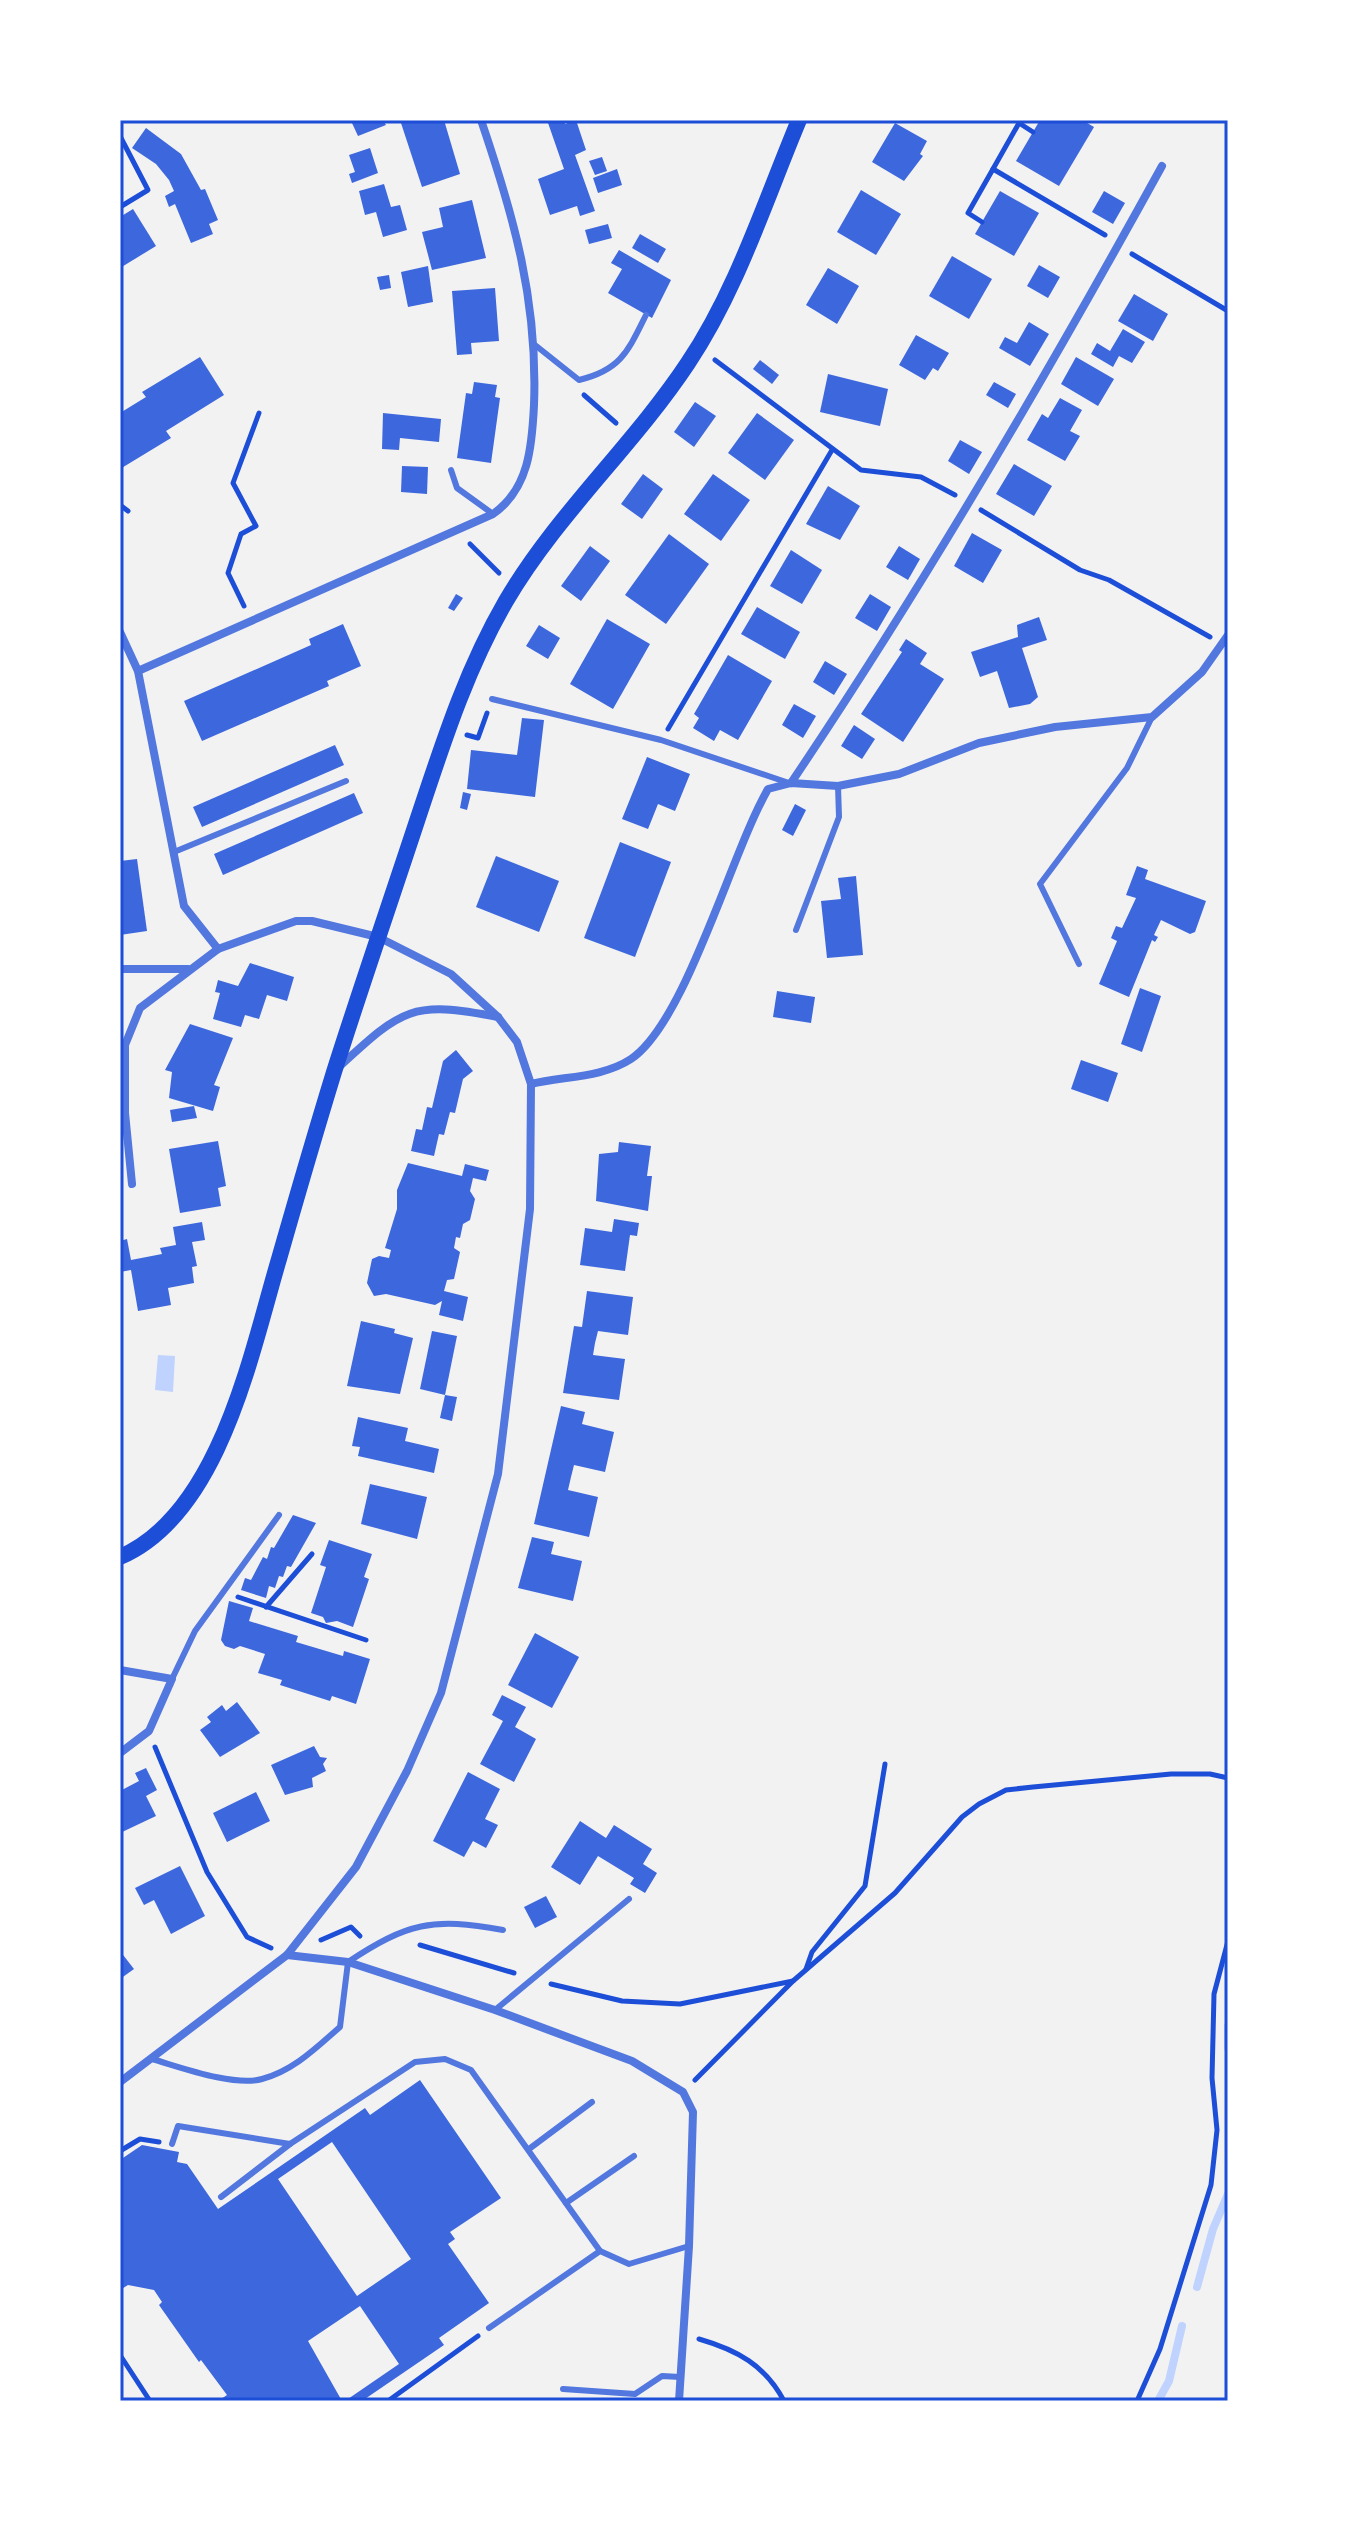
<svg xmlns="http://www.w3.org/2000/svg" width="1348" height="2521" font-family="'Sofia Sans Condensed',sans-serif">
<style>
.water{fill:#bfd3fe}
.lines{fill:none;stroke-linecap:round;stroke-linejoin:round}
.stream{stroke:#bfd3fe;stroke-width:8}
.building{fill:#3d67dc;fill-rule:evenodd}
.path{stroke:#1d4ed8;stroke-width:5}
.service{stroke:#5277de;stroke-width:6}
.minor{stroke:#5277de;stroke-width:8}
.secondary{stroke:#1d4ed8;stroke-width:16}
.neatline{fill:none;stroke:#1d4ed8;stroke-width:3}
</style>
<rect width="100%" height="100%" fill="#f2f2f2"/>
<path class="water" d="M158 1355 175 1356 173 1392 155 1390Z"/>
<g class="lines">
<g class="stream">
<path d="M1228 2026V2048"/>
<path d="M1197 2287 1213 2229 1228 2194"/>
<path d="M1158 2401 1169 2381 1182 2326"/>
</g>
</g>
<g class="building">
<path d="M359 120H383L386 125 358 136 352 123Z"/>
<path d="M400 120H444L460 174 422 187Z"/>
<path d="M547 120H564L565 124 576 120 586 150 575 155 595 211 580 216 577 206 550 215 538 179 564 169Z"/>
<path d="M1040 120H1082L1094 127 1059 186 1016 161Z"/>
<path d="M895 123 927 141 920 154 923 156 904 181 872 162Z"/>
<path d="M146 128 181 154 201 190 205 189 218 220 209 224 213 234 191 243 175 204 169 207 165 196 174 191 169 180 156 164 132 148Z"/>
<path d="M370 148 378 173 352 183 349 174 355 172 349 155Z"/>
<path d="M602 157 607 171 595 175 589 161Z"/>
<path d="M617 169 622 185 598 193 593 178Z"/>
<path d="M384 184 391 207 400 205 407 230 383 237 376 212 365 215 359 191Z"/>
<path d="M861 190 901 214 876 255 837 232Z"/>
<path d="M1000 191 1039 213 1014 256 975 234Z"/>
<path d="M1104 191 1125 203 1113 224 1092 212Z"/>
<path d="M472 200 486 258 432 270 422 232 443 227 439 208Z"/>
<path d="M133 209 156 246 120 268V217Z"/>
<path d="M608 224 612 238 589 244 585 230Z"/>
<path d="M640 234 666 249 658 263 632 248Z"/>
<path d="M619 250 671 280 652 318 608 293 622 269 611 263Z"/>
<path d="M952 256 992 279 969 319 929 296Z"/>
<path d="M1039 265 1060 277 1048 298 1027 286Z"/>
<path d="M428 266 433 302 408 307 401 272Z"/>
<path d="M828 268 859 286 837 324 806 305Z"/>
<path d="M389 275 391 288 380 290 377 277Z"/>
<path d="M495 288 499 341 471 343 472 354 457 355 452 291Z"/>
<path d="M1134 294 1168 314 1153 341 1118 321Z"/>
<path d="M1029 322 1049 334 1030 366 999 348 1005 337 1017 343Z"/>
<path d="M1123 329 1145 342 1132 363 1119 356 1113 367 1091 354 1097 343 1110 351Z"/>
<path d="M916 335 949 353 938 371 933 368 925 380 899 365Z"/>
<path d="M200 357 224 395 166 431 171 438 120 469V413L146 397 142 392Z"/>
<path d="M1076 357 1114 379 1098 406 1061 384Z"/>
<path d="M760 360 779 375 772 384 753 369Z"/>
<path d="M828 374 888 389 880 426 820 412Z"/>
<path d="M474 382 497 385 495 397 500 398 491 463 457 458 466 393 472 394Z"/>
<path d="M994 382 1016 394 1008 408 986 395Z"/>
<path d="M1060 398 1082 410 1070 431 1080 436 1065 461 1027 440 1042 414 1048 418Z"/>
<path d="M695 402 716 416 694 447 674 432Z"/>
<path d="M383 413 441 419 439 442 400 438 399 450 382 449Z"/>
<path d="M757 413 794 440 765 480 728 453Z"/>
<path d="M960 440 982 452 969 474 948 461Z"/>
<path d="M1014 464 1052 486 1034 516 996 494Z"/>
<path d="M402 466 428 467 427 494 401 492Z"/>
<path d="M643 474 663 489 642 519 621 504Z"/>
<path d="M713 474 750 500 721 541 684 514Z"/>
<path d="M828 486 860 506 840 540 806 524Z"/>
<path d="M972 533 1002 550 983 583 954 566Z"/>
<path d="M669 534 709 564 666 624 625 595Z"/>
<path d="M590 546 610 561 581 601 561 586Z"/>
<path d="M899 546 920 559 908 580 886 567Z"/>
<path d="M791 550 822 570 802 604 770 586Z"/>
<path d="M456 594 463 598 454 611 448 608Z"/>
<path d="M870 594 891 607 877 631 855 618Z"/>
<path d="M757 607 800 632 785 659 741 634Z"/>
<path d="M1039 617 1047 640 1022 648 1038 697 1030 704 1009 708 997 671 980 677 971 652 1018 637 1017 625Z"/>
<path d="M607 619 650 644 613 709 570 684Z"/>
<path d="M343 624 361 666 327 681 329 686 202 741 184 701 311 645 309 639Z"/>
<path d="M539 625 560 638 548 659 526 646Z"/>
<path d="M906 639 927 653 920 664 944 679 903 742 861 714 902 652 899 650Z"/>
<path d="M728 655 772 681 738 740 720 730 714 741 693 728 699 718 694 714Z"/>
<path d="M825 661 847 674 834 695 813 682Z"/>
<path d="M794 704 816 716 803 738 782 725Z"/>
<path d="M522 718 544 720 535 797 467 789 471 750 517 755Z"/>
<path d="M854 725 875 739 862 759 841 746Z"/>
<path d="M335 745 344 765 202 827 193 807Z"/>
<path d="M647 757 690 774 675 811 658 804 648 829 622 819Z"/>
<path d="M463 792 471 794 467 810 460 808Z"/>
<path d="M354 793 363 813 223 875 214 854Z"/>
<path d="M795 804 806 810 793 836 782 830Z"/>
<path d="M620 842 671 862 635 957 584 938Z"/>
<path d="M496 856 559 881 539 932 476 907Z"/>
<path d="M137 859 147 931 120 935V861Z"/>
<path d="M1137 866 1148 870 1145 879 1206 901 1195 932 1190 934 1161 920 1154 935 1158 937 1155 942 1152 940 1129 997 1099 984 1117 941 1111 938 1116 926 1122 928 1136 898 1126 895Z"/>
<path d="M856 876 863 955 827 958 821 901 841 899 838 878Z"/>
<path d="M250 963 294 977 287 1001 267 995 259 1019 245 1015 241 1027 213 1019 220 993 215 992 218 980 238 986Z"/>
<path d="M1140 988 1161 996 1142 1052 1121 1044Z"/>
<path d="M777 991 815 997 811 1023 773 1017Z"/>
<path d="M190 1024 233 1038 214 1085 220 1087 213 1111 169 1098 172 1072 165 1070Z"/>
<path d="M456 1050 473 1071 463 1079 455 1113 450 1112 444 1135 439 1134 434 1156 411 1151 416 1129 422 1130 427 1107 432 1108 443 1061Z"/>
<path d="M1081 1060 1118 1073 1108 1102 1071 1089Z"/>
<path d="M194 1106 197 1118 172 1122 170 1110Z"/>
<path d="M218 1141 226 1186 218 1188 221 1206 180 1213 169 1149Z"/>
<path d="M619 1142 651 1146 647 1176H652L648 1211 596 1201 599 1154 618 1152Z"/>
<path d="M408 1163 462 1176 465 1164 489 1170 486 1181 473 1178 470 1191 475 1199 470 1220 463 1224 460 1238 456 1237 454 1248 460 1252 454 1279 447 1280 444 1291 468 1297 463 1321 439 1315 442 1301 435 1305 386 1294 374 1296 367 1283 372 1259 379 1256 389 1258 391 1250 385 1248 397 1209V1190Z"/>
<path d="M614 1219 639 1223 637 1236 630 1235 625 1271 580 1265 585 1228 612 1232Z"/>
<path d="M202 1222 205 1240 192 1242 197 1266 192 1267 194 1283 168 1288 171 1305 138 1311 131 1270 120 1272V1241L127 1239 131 1260 162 1254 160 1248 176 1245 173 1227Z"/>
<path d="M587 1291 633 1297 628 1335 598 1331 595 1343 593 1355 625 1359 619 1400 563 1393 574 1326 582 1327Z"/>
<path d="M361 1321 395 1329 394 1333 413 1338 400 1394 347 1386Z"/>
<path d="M432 1331 457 1336 445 1395 420 1389Z"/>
<path d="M445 1395 457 1397 452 1421 440 1418Z"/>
<path d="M561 1406 585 1412 582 1424 614 1432 605 1472 574 1465 571 1477 568 1490 598 1497 589 1537 534 1524Z"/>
<path d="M358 1417 408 1428 405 1441 439 1449 434 1473 358 1456 360 1447 352 1446Z"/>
<path d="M370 1484 427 1497 417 1539 361 1524Z"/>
<path d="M293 1515 316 1523 291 1567 287 1566 283 1577 279 1576 275 1588 269 1586 266 1598 241 1590 245 1578 251 1580 263 1557 267 1559 271 1547 274 1548Z"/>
<path d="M532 1537 554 1542 551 1554 582 1561 573 1601 518 1588Z"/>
<path d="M329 1540 372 1554 364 1577 369 1579 353 1627 337 1621 326 1623 323 1617 311 1613 326 1567 320 1565Z"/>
<path d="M229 1601 253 1608 249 1621 298 1636 296 1642 343 1656 344 1651 370 1659 356 1704 332 1696 330 1701 280 1685 282 1680 258 1673 265 1654 240 1646 234 1649 225 1646 221 1640Z"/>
<path d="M535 1633 579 1657 552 1708 508 1685Z"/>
<path d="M502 1695 526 1707 515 1727 536 1739 514 1782 480 1764 503 1721 492 1715Z"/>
<path d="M237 1702 260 1733 220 1757 200 1730 211 1722 207 1717 222 1705 226 1711Z"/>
<path d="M314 1746 320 1757 327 1758 323 1764 326 1771 312 1778 313 1787 285 1795 271 1765Z"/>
<path d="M146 1768 157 1790 146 1796 156 1816 120 1833V1791L139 1781 135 1773Z"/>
<path d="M468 1772 500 1789 485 1819 498 1825 486 1848 473 1841 464 1857 433 1841Z"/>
<path d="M256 1792 270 1821 227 1842 213 1813Z"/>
<path d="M580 1821 606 1838 614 1825 652 1849 643 1864 657 1873 645 1893 630 1884 634 1878 598 1856 580 1885 551 1867Z"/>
<path d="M180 1866 205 1916 171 1934 154 1900 144 1905 135 1888Z"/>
<path d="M546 1896 557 1917 535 1928 524 1907Z"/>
<path d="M120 1951 134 1969 120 1979Z"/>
<path d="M420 2080 501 2198 450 2232 455 2239 448 2244 489 2303 439 2338 444 2345 362 2401H345L399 2364 360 2306 308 2341 342 2401H218L227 2395 201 2360 199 2362 159 2305 162 2302 154 2290 128 2285 120 2290V2160L142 2145 179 2152 177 2162 187 2164 218 2209 365 2108 370 2115ZM332 2142 411 2259 357 2296 278 2179Z"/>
</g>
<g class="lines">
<g class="path">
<path d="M120 136 148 190 120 207"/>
<path d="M993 169 1019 123 1033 132"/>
<path d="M982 222 968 213 993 169 1105 235"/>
<path d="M1132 254 1228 311"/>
<path d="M715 360 861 470 921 477 955 495"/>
<path d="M584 395 616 423"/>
<path d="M120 505 128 511"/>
<path d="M981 510 1080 570 1109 580 1210 637"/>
<path d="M470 544 499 573"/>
<path d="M244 606 228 573 241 534 256 526 233 483 259 413"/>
<path d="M668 729 832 450"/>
<path d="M467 735 478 738 487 713"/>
<path d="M238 1597 366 1640"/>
<path d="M266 1607 312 1554"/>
<path d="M155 1747 207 1872 247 1937 271 1948"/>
<path d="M321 1940 351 1927 360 1936"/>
<path d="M420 1945 514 1973"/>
<path d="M806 1969 812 1952 865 1886 885 1764"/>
<path d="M551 1984 622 2001 680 2004 793 1981"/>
<path d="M695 2080 793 1981 895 1893 962 1817 979 1804 1006 1790 1033 1787 1171 1774H1210L1228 1778"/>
<path d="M120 2151 140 2139 159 2142"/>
<path d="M699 2339C737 2350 765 2365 784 2401"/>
<path d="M120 2355 150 2401"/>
<path d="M388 2401 478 2336"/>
<path d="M1137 2401 1160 2349 1211 2185 1217 2130 1212 2078 1214 1994 1228 1941"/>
</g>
<g class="service">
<path d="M535 345 579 380C621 370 628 351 646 315"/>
<path d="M451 470 457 488 493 514"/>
<path d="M492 699 661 740 789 783"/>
<path d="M174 852 346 781"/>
<path d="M796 930 839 817 838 786"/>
<path d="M1079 964 1040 884 1127 768 1152 717"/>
<path d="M172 1679 195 1631 279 1515"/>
<path d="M495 2010 629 1899"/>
<path d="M152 2059C180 2067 234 2087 262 2079 293 2071 316 2048 340 2027L348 1962C407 1923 432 1917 503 1930"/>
<path d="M172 2144 178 2126 290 2144 415 2062 445 2059 471 2070 600 2251"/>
<path d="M529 2149 592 2102"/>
<path d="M221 2197 290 2144"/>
<path d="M566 2203 634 2156"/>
<path d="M489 2328 600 2251 629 2264 689 2246"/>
<path d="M563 2389 635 2394 662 2376 680 2377"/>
</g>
<g class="minor">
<path d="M120 632 138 671 184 906 218 949"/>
<path d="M138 671 493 514C529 489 532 446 534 405 538 301 514 217 481 120"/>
<path d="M791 783C925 584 1046 377 1162 166"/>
<path d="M120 969H188"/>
<path d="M340 1066C402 1009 412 1000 498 1017"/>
<path d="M531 1084C564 1076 602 1078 631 1059 686 1022 731 853 768 789L791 783 838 786 899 774 979 743 1055 727 1152 717 1202 672 1228 635"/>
<path d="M120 1670 172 1679 149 1731 120 1753"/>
<path d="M287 1955 348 1962 495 2010 632 2061 683 2092 693 2112 689 2246 679 2401"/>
<path d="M120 2082 287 1955 356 1867 407 1771 441 1693 498 1474 530 1209 531 1084 517 1042 498 1017 451 974 378 937 312 921H296L218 949 140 1008 125 1045V1113L132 1184"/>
</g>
<path class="secondary" d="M120 1557C220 1514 251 1353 279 1259 297 1196 315 1134 334 1072 361 987 390 903 418 818 443 743 466 670 506 601 557 514 633 446 688 363 737 290 765 201 799 120"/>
</g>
<rect width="1348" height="2521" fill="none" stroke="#ffffff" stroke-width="244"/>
<rect x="122" y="122" width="1104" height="2277" class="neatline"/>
</svg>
